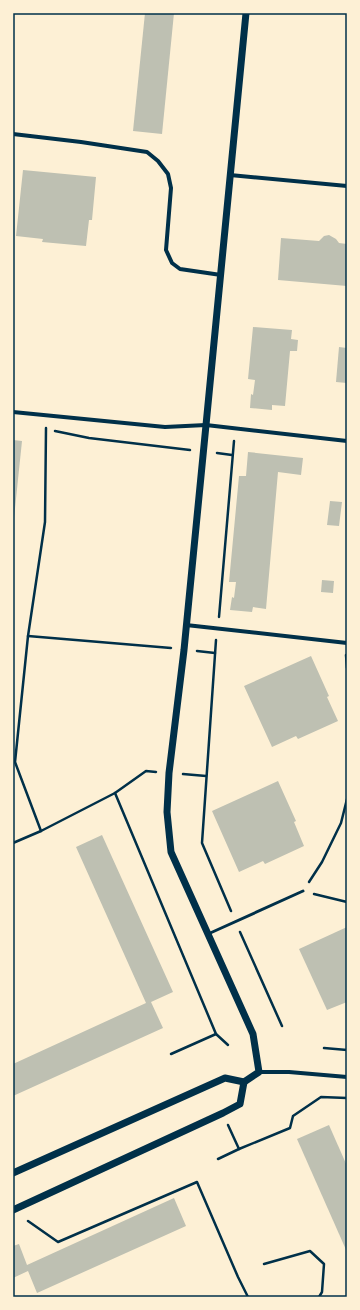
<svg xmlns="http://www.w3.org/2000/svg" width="360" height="1310" font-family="'DejaVu Sans',sans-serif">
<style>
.building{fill:#bec0b2}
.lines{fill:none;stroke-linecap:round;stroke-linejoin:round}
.path{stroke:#003049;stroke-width:2.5}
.service{stroke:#003049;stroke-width:3}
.minor{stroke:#003049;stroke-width:4}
.tertiary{stroke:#003049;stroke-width:7}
.neatline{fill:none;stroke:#003049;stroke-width:1.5}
</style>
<rect width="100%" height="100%" fill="#fdf0d5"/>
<g class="building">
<path d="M145 13H174L162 134 133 131Z"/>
<path d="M23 170 96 177 92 220H89L86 246 42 242 43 239 16 236Z"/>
<path d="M329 235 336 239 339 243 347 244V286L278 280 281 238 319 241 324 236Z"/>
<path d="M253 327 292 330 291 339 298 340 297 351H290L285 406 272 405V410L250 408 251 394 253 395 255 380 248 379Z"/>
<path d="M339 347 347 348V383L336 382Z"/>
<path d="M13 440 22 441 14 518H13Z"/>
<path d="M248 452 303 458 301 475 278 472 266 609 253 607 252 612 230 610 232 597 234 598 236 582H229L239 476H246Z"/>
<path d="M330 501 342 502 339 526 327 525Z"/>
<path d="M322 580 334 581 333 593 321 592Z"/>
<path d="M311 656 329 696 327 697 338 721 298 739 296 736 272 747 244 686Z"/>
<path d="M278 781 296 821 294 822 304 846 265 864 263 861 239 872 212 811Z"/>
<path d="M102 835 173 992 151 1002 163 1028 13 1096V1064L146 1003 76 847Z"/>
<path d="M347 927V1002L327 1010 299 949Z"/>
<path d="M329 1125 347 1166V1252L297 1139Z"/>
<path d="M174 1198 186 1226 37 1293 28 1271 13 1278V1246L19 1244 27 1265Z"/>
</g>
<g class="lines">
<g class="path">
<path d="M55 431 89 438 190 450"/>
<path d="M217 453 232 455"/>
<path d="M219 617 234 441"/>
<path d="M28 636 171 648"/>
<path d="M216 640 202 843 231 911"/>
<path d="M197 651 215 653"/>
<path d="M346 655 347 668"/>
<path d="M183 774 206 776"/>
<path d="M115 793 216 1034"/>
<path d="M41 831 15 762 28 636 45 522 46 428"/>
<path d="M13 843 41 831 115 793 146 771 156 772"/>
<path d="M309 882 322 862 341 823 347 799"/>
<path d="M314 894 347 902"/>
<path d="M240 932 282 1026"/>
<path d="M324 1048 347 1050"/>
<path d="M171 1054 216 1034 228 1045"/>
<path d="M228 1125 239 1149"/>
<path d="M218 1159 239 1149 290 1128 293 1116 321 1097 347 1098"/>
<path d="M28 1221 58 1242 197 1182 238 1277 248 1297"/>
<path d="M264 1264 310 1251 324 1264 322 1292 319 1297"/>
</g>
<path class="service" d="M208 934 303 891"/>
<g class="minor">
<path d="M13 134 81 142 147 152 158 161 168 174 171 188 166 250 172 263 180 269 221 275"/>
<path d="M230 175 347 186"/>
<path d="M13 412 165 427 206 425 347 441"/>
<path d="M186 625 347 643"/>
<path d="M259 1072H289L347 1077"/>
</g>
<g class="tertiary">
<path d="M13 1173 225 1078 244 1082 259 1072 253 1034 171 852 167 812 169 773 184 650 206 425 246 13"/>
<path d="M13 1210 223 1113 240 1104 244 1082"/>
</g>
</g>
<rect width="360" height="1310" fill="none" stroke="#fdf0d5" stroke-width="28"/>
<rect x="14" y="14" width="332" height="1282" class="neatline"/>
</svg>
